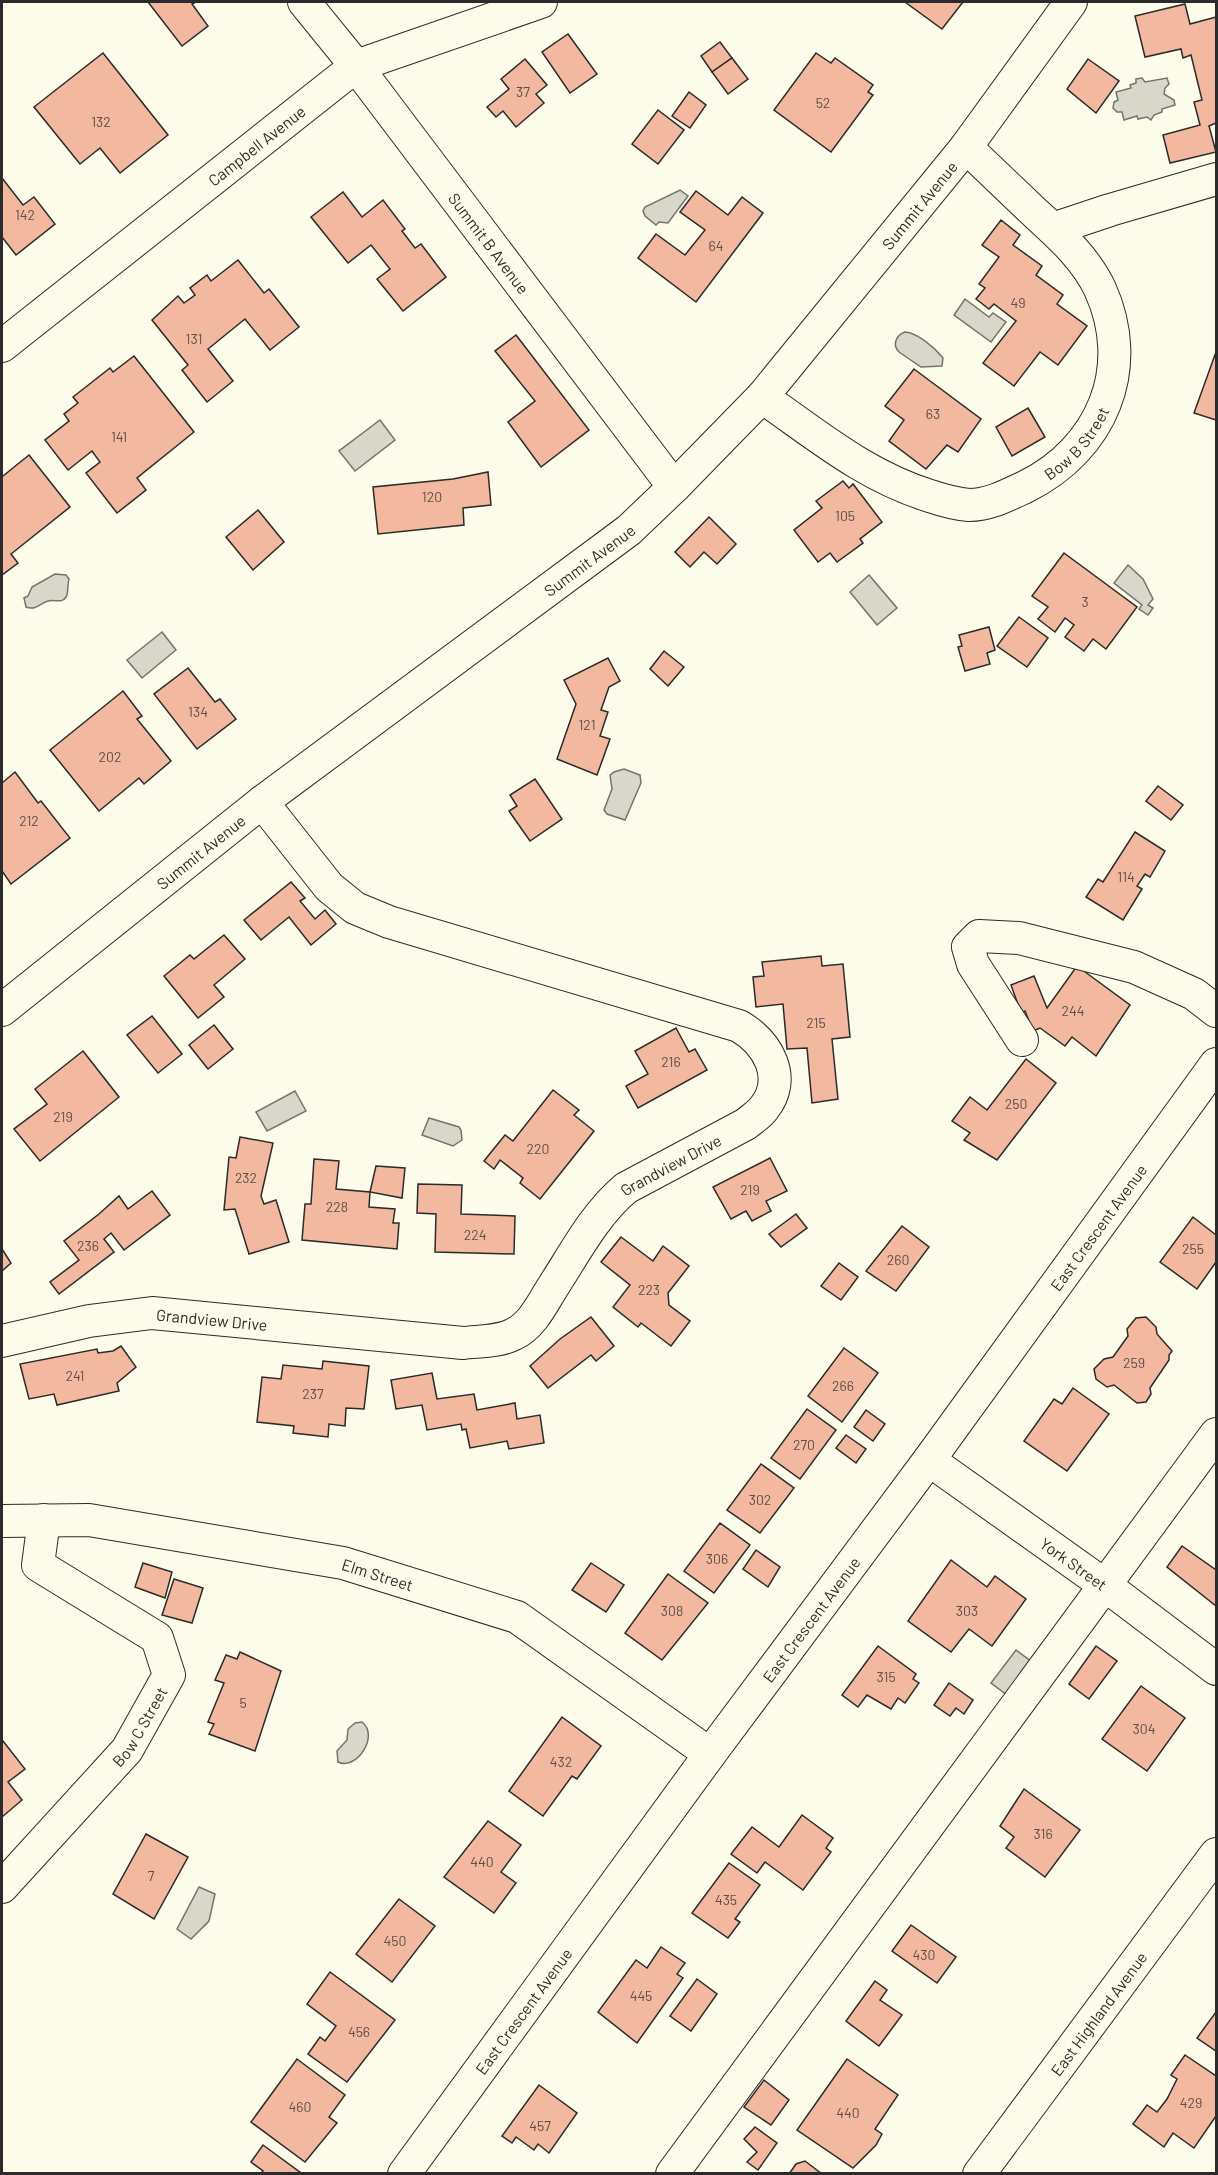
<svg xmlns="http://www.w3.org/2000/svg" width="1218" height="2175" font-family="Barlow,sans-serif">
<style>
.water{fill:#d8d7c9;stroke:#74746e;stroke-width:1.5}
.building{fill:#f2b8a0;stroke:#2b2b2b;stroke-width:1.5}
.lines{fill:none;stroke-linecap:round;stroke-linejoin:round}
.minor-casing{stroke:#2b2b2b;stroke-width:34}
.minor{stroke:#fdfbea;stroke-width:32}
.labels{text-anchor:middle;dominant-baseline:central;stroke-width:4.5;stroke-linejoin:round;paint-order:stroke}
.number-label{font-size:14px;fill:#5d4e48}
.street-label{font-size:16px;fill:#2b2b2b;stroke:#fdfbea}
</style>
<rect width="100%" height="100%" fill="#fdfbea"/>
<g class="water">
<path d="M1142 78 1145 82 1167 78 1169 84 1165 88 1164 94 1174 100 1175 105 1162 109V112L1154 115 1151 120 1147 117 1138 119 1137 116 1124 120 1122 112H1117L1113 108 1114 102 1118 100 1116 92 1131 88 1130 85 1136 83V79Z"/>
<path d="M680 190 688 196 668 223 659 222 656 225 645 216 643 211 645 207Z"/>
<path d="M965 299 989 317 993 313 1006 322 991 342 954 315Z"/>
<path d="M905 332C918 333 935 348 943 358L942 366 921 367 899 352C892 345 896 335 905 332Z"/>
<path d="M380 420 395 440 355 471 339 451Z"/>
<path d="M1128 565 1143 579 1153 599 1148 605 1153 608 1148 615 1139 609 1142 605 1114 583Z"/>
<path d="M55 574 66 575 69 579C67 585 69 592 66 597 62 604 55 599 48 601 40 603 36 611 26 607L24 598 28 596 32 587Z"/>
<path d="M869 575 897 608 877 625 850 592Z"/>
<path d="M162 632 176 650 142 678 127 660Z"/>
<path d="M624 769 640 775 641 783 625 820 607 814 604 810 612 789 610 775 614 772Z"/>
<path d="M295 1091 306 1111 267 1131 256 1112Z"/>
<path d="M429 1118 459 1127 461 1130 462 1140 453 1146 422 1135Z"/>
<path d="M1016 1650 1032 1662 1007 1695 991 1683Z"/>
<path d="M362 1722C380 1736 356 1771 338 1762L337 1751 347 1740 348 1729 355 1723Z"/>
<path d="M199 1887 215 1894 209 1921 191 1939 177 1929Z"/>
</g>
<g class="building">
<path d="M148 2H196L192 4 208 26 182 46Z"/>
<path d="M905 2H963L942 29Z"/>
<path d="M1185 4 1190 24 1216 17V123L1209 126 1216 152 1170 163 1163 135 1200 125 1194 102 1202 100 1191 55 1183 58 1181 49 1145 57 1135 16Z"/>
<path d="M568 34 597 74 570 93 542 52Z"/>
<path d="M720 42 732 58 712 72 701 56Z"/>
<path d="M103 53 168 135 120 173 100 148 80 164 34 107Z"/>
<path d="M816 53 831 63 835 58 873 85 868 92 873 95 831 152 774 110Z"/>
<path d="M732 58 748 79 728 94 712 72Z"/>
<path d="M525 59 547 85 536 94 544 103 516 127 503 111 496 117 487 107 509 89 501 79Z"/>
<path d="M1088 59 1119 81 1096 113 1067 89Z"/>
<path d="M689 92 706 105 690 128 672 116Z"/>
<path d="M658 110 684 130 658 164 632 144Z"/>
<path d="M2 178 23 205 34 197 55 224 16 255 2 237Z"/>
<path d="M696 191 728 215 742 197 763 213 696 302 638 258 656 234 685 255 705 230 680 212Z"/>
<path d="M343 192 362 217 383 200 405 229 402 231 415 248 421 244 446 277 403 311 377 279 390 269 371 245 348 263 311 217Z"/>
<path d="M1001 220 1020 235 1013 245 1042 266 1036 275 1063 295 1057 304 1087 326 1058 365 1040 352 1014 386 983 363 1016 321 994 304 989 309 976 299 985 288 979 284 999 257 982 245Z"/>
<path d="M238 260 264 293 269 289 299 327 270 350 245 319 208 349 233 381 207 402 182 370 188 365 152 320 178 296 184 303 195 295 190 288 207 275 211 281Z"/>
<path d="M516 335 589 430 541 467 508 422 535 401 495 351Z"/>
<path d="M1216 352V420L1194 413Z"/>
<path d="M134 356 194 432 137 478 146 490 117 513 86 473 100 462 92 451 68 470 45 440 69 421 64 414 78 403 73 397 110 368 113 372Z"/>
<path d="M914 369 981 419 958 452 947 445 926 469 889 441 904 420 885 406Z"/>
<path d="M1028 408 1045 437 1012 456 996 427Z"/>
<path d="M29 455 70 507 11 554 18 563 2 575V475L3 476Z"/>
<path d="M488 472 491 505 463 508 464 525 378 534 373 487 453 479Z"/>
<path d="M843 481 849 488 853 484 882 522 860 539 863 543 837 562 830 553 818 562 794 530 822 508 816 501Z"/>
<path d="M258 510 284 542 253 570 226 537Z"/>
<path d="M709 517 736 544 717 564 704 552 690 567 675 552Z"/>
<path d="M1064 553 1137 607 1106 649 1093 639 1084 651 1065 637 1074 625 1065 618 1055 632 1038 619 1048 607 1032 596Z"/>
<path d="M1019 617 1048 638 1027 667 997 646Z"/>
<path d="M989 627 995 650 987 653 990 664 965 671 958 647 962 646 959 635Z"/>
<path d="M664 651 684 667 668 686 650 669Z"/>
<path d="M608 658 620 681 609 687 601 710 608 712 600 736 610 739 597 775 557 759 576 704 564 680Z"/>
<path d="M188 668 215 702 220 699 236 719 197 749 154 694Z"/>
<path d="M123 691 142 716 137 719 171 761 144 784 139 778 99 811 50 750Z"/>
<path d="M15 772 38 803 41 801 70 838 11 884 2 871V783Z"/>
<path d="M535 779 562 819 530 841 509 811 517 806 510 795Z"/>
<path d="M1158 786 1183 805 1171 820 1146 801Z"/>
<path d="M1135 832 1165 851 1150 877 1145 874 1137 886 1142 889 1123 920 1086 897 1098 879 1103 882Z"/>
<path d="M291 882 305 898 300 901 315 919 325 910 336 924 311 945 289 917 261 940 244 920Z"/>
<path d="M224 935 245 959 214 985 224 997 198 1018 164 976 190 955 194 959Z"/>
<path d="M821 956 822 966 843 964 850 1037 832 1039 838 1099 812 1103 807 1048 787 1049 783 1004 756 1007 753 977 764 976 762 962Z"/>
<path d="M1077 966 1130 1005 1096 1056 1072 1037 1065 1046 1040 1028 1033 1031 1025 1011 1021 1013 1011 985 1034 976 1047 1008Z"/>
<path d="M152 1016 182 1054 158 1073 127 1035Z"/>
<path d="M214 1025 233 1049 208 1069 189 1045Z"/>
<path d="M676 1028 689 1052 695 1049 707 1070 638 1108 626 1086 648 1074 635 1051Z"/>
<path d="M83 1051 119 1097 40 1161 14 1129 47 1104 35 1089Z"/>
<path d="M1026 1059 1056 1083 997 1160 964 1140 970 1133 952 1121 970 1097 987 1110Z"/>
<path d="M553 1090 579 1110 574 1115 594 1131 540 1199 520 1183 523 1178 500 1160 494 1169 484 1161 505 1135 513 1141Z"/>
<path d="M240 1137 273 1143 261 1196 264 1204 276 1200 289 1242 249 1254 235 1209 224 1210 229 1157 236 1158Z"/>
<path d="M770 1158 787 1191 766 1201 771 1211 752 1221 746 1211 731 1219 713 1187Z"/>
<path d="M314 1159 339 1161 336 1189 370 1192 369 1207 395 1209 393 1223H399L397 1249 302 1240 305 1204H311Z"/>
<path d="M376 1166 405 1168 402 1198 370 1192Z"/>
<path d="M418 1184 462 1185 461 1214 515 1216 514 1254 435 1252 436 1214 417 1213Z"/>
<path d="M152 1191 170 1215 124 1250 111 1233 104 1239 114 1252 59 1294 50 1282 79 1260 64 1241 99 1214 119 1196 128 1209Z"/>
<path d="M796 1214 807 1228 781 1247 769 1234Z"/>
<path d="M1193 1217 1216 1235V1262L1197 1289 1160 1262Z"/>
<path d="M902 1226 929 1247 896 1291 866 1271Z"/>
<path d="M621 1237 653 1261 663 1246 689 1266 668 1293 669 1305 690 1321 671 1346 641 1323 638 1327 613 1307 630 1285 601 1262Z"/>
<path d="M2 1249 11 1263 2 1271Z"/>
<path d="M839 1263 858 1277 841 1300 821 1286Z"/>
<path d="M591 1317 614 1346 596 1361 591 1355 548 1388 530 1366 560 1339Z"/>
<path d="M1146 1317 1156 1327 1157 1334 1172 1351 1169 1355V1360L1150 1388 1151 1394 1146 1402 1137 1403 1114 1385 1107 1387 1096 1379 1094 1369 1104 1359 1113 1357 1128 1336 1127 1329 1136 1318Z"/>
<path d="M121 1346 136 1367 117 1383 119 1391 57 1405 54 1394 29 1399 20 1364 97 1349 98 1353 113 1351Z"/>
<path d="M844 1348 878 1373 842 1422 808 1396Z"/>
<path d="M323 1361 369 1366 364 1409 346 1408 345 1426 329 1424 328 1437 293 1433 294 1426 257 1422 262 1377 281 1379 283 1365 322 1369Z"/>
<path d="M432 1373 437 1399 474 1394 477 1410 515 1403 517 1419 540 1415 544 1443 509 1449 507 1441 470 1448 466 1429 462 1430 461 1424 427 1430 422 1405 396 1409 391 1380Z"/>
<path d="M1073 1388 1109 1414 1067 1471 1024 1441 1054 1399 1062 1404Z"/>
<path d="M807 1409 836 1430 800 1479 771 1458Z"/>
<path d="M866 1410 885 1424 873 1441 854 1427Z"/>
<path d="M846 1435 866 1449 856 1463 836 1448Z"/>
<path d="M761 1464 794 1488 760 1533 727 1510Z"/>
<path d="M720 1523 750 1545 714 1593 684 1571Z"/>
<path d="M1182 1546 1216 1570V1606L1167 1567Z"/>
<path d="M756 1550 780 1567 768 1587 743 1569Z"/>
<path d="M951 1560 987 1587 995 1576 1026 1599 992 1646 969 1629 951 1652 908 1621Z"/>
<path d="M143 1563 172 1572 165 1598 135 1587Z"/>
<path d="M591 1563 624 1585 606 1612 572 1590Z"/>
<path d="M668 1574 708 1603 662 1660 625 1633Z"/>
<path d="M174 1579 203 1588 192 1623 162 1615Z"/>
<path d="M878 1646 916 1674 913 1679 919 1683 905 1703 898 1698 891 1709 867 1695 858 1707 842 1695Z"/>
<path d="M1096 1646 1117 1661 1089 1699 1069 1684Z"/>
<path d="M240 1652 281 1671 255 1751 209 1734 214 1724 208 1722 224 1683 215 1680 226 1655 237 1659Z"/>
<path d="M949 1683 973 1700 964 1714 956 1708 950 1716 934 1705Z"/>
<path d="M1141 1686 1185 1718 1147 1771 1102 1739Z"/>
<path d="M562 1717 601 1746 577 1779 572 1776 543 1816 509 1791Z"/>
<path d="M3 1741 25 1769 8 1782 22 1800 2 1817V1743Z"/>
<path d="M1024 1789 1080 1830 1045 1877 1006 1848 1014 1837 1000 1826Z"/>
<path d="M802 1815 833 1838 826 1848 831 1852 803 1890 765 1862 757 1873 731 1854 752 1827 779 1847Z"/>
<path d="M488 1821 521 1845 501 1872 516 1883 494 1913 444 1877Z"/>
<path d="M146 1834 188 1857 154 1919 113 1894Z"/>
<path d="M729 1863 760 1885 735 1919 740 1922 728 1938 692 1913Z"/>
<path d="M399 1899 435 1926 392 1982 356 1954Z"/>
<path d="M911 1925 956 1957 937 1983 892 1951Z"/>
<path d="M661 1947 685 1963 677 1974 683 1978 637 2043 598 2012 636 1960 647 1968Z"/>
<path d="M330 1972 395 2020 347 2082 308 2054 320 2037 325 2041 336 2026 307 2004Z"/>
<path d="M697 1979 717 1994 691 2031 670 2016Z"/>
<path d="M875 1981 887 1990 880 2000 902 2015 879 2046 846 2021Z"/>
<path d="M1216 2012V2051L1197 2038Z"/>
<path d="M1185 2055 1216 2076V2116L1194 2148 1173 2133 1164 2147 1133 2124 1147 2105 1157 2112 1167 2099 1177 2079 1171 2075Z"/>
<path d="M297 2059 345 2095 329 2117 337 2123 305 2162 251 2122Z"/>
<path d="M847 2059 898 2095 875 2129 882 2134 876 2145 853 2168 797 2130Z"/>
<path d="M764 2080 789 2100 771 2125 744 2107Z"/>
<path d="M539 2085 577 2113 549 2153 538 2144 534 2150 516 2137 512 2143 502 2136Z"/>
<path d="M755 2127 777 2143 758 2170 747 2162 757 2152 744 2139Z"/>
<path d="M263 2145 301 2173V2174H261L263 2171 251 2162Z"/>
<path d="M805 2161 822 2174H789L796 2164Z"/>
</g>
<g class="lines">
<g class="minor-casing">
<g id="minor">
<path id="s1" d="M304 2 356 66 674 487"/>
<path d="M1053 229 1110 210 1216 179"/>
<path id="s2" d="M2 346 356 66 541 2"/>
<path id="s3" d="M762 397C817 435 865 476 930 496 942 500 956 504 969 505 989 505 1008 495 1025 487 1102 449 1136 368 1100 289 1085 257 1057 233 1032 210 1010 189 988 168 966 147"/>
<path id="s4" d="M2 1010 262 802 629 530 674 487 762 397 966 147 1071 2"/>
<path d="M1022 1040 973 964 968 947 979 936 1019 938 1134 967 1194 994 1216 1011"/>
<path id="s5" d="M2 1341 89 1321 152 1313 463 1343C480 1341 499 1342 514 1334 533 1325 543 1302 554 1285 576 1251 595 1214 626 1188L746 1124C752 1119 760 1114 764 1108 788 1078 768 1043 739 1026L389 922 355 908 329 887 262 802"/>
<path id="s6" d="M929 1460 1106 1586 1216 1669"/>
<path id="s7" d="M2 1521 89 1520 343 1563 517 1617 710 1754"/>
<path id="s8" d="M2 1887 127 1750 169 1675 157 1638 38 1565 44 1520"/>
<path id="s9" d="M404 2174 710 1754 929 1460 1216 1064"/>
<path d="M672 2174 1216 1434"/>
<path id="s10" d="M979 2174 1216 1854"/>
</g>
</g>
<use href="#minor" class="minor"/>
</g>
<g class="labels">
<g class="number-label">
<text x="523" y="91">37</text>
<text x="823" y="102">52</text>
<text x="101" y="121">132</text>
<text x="25" y="214">142</text>
<text x="716" y="245">64</text>
<text x="1018" y="302">49</text>
<text x="194" y="338">131</text>
<text x="933" y="413">63</text>
<text x="119" y="436">141</text>
<text x="432" y="496">120</text>
<text x="845" y="515">105</text>
<text x="1085" y="601">3</text>
<text x="198" y="711">134</text>
<text x="587" y="724">121</text>
<text x="110" y="756">202</text>
<text x="29" y="820">212</text>
<text x="1126" y="876">114</text>
<text x="1073" y="1010">244</text>
<text x="816" y="1022">215</text>
<text x="671" y="1061">216</text>
<text x="1016" y="1103">250</text>
<text x="63" y="1116">219</text>
<text x="538" y="1148">220</text>
<text x="246" y="1177">232</text>
<text x="750" y="1189">219</text>
<text x="337" y="1206">228</text>
<text x="475" y="1234">224</text>
<text x="88" y="1245">236</text>
<text x="1193" y="1248">255</text>
<text x="898" y="1259">260</text>
<text x="649" y="1289">223</text>
<text x="1134" y="1362">259</text>
<text x="75" y="1375">241</text>
<text x="843" y="1385">266</text>
<text x="313" y="1393">237</text>
<text x="804" y="1444">270</text>
<text x="760" y="1499">302</text>
<text x="717" y="1558">306</text>
<text x="672" y="1610">308</text>
<text x="967" y="1610">303</text>
<text x="886" y="1676">315</text>
<text x="243" y="1702">5</text>
<text x="1144" y="1728">304</text>
<text x="561" y="1761">432</text>
<text x="1043" y="1833">316</text>
<text x="482" y="1861">440</text>
<text x="151" y="1875">7</text>
<text x="726" y="1899">435</text>
<text x="395" y="1940">450</text>
<text x="924" y="1954">430</text>
<text x="641" y="1995">445</text>
<text x="359" y="2031">456</text>
<text x="1191" y="2102">429</text>
<text x="300" y="2106">460</text>
<text x="848" y="2112">440</text>
<text x="540" y="2125">457</text>
</g>
<g class="street-label">
<text stroke="none"><textPath href="#s2" startOffset="324">Campbell Avenue</textPath></text>
<text stroke="none"><textPath href="#s4" startOffset="1226">Summit Avenue</textPath></text>
<text stroke="none"><textPath href="#s1" startOffset="304">Summit B Avenue</textPath></text>
<text stroke="none"><textPath href="#s3" startOffset="364">Bow B Street</textPath></text>
<text stroke="none"><textPath href="#s4" startOffset="740">Summit Avenue</textPath></text>
<text stroke="none"><textPath href="#s4" startOffset="254">Summit Avenue</textPath></text>
<text stroke="none"><textPath href="#s5" startOffset="753">Grandview Drive</textPath></text>
<text stroke="none"><textPath href="#s9" startOffset="1174">East Crescent Avenue</textPath></text>
<text stroke="none"><textPath href="#s5" startOffset="213">Grandview Drive</textPath></text>
<text stroke="none"><textPath href="#s6" startOffset="178">York Street</textPath></text>
<text stroke="none"><textPath href="#s7" startOffset="381">Elm Street</textPath></text>
<text stroke="none"><textPath href="#s9" startOffset="688">East Crescent Avenue</textPath></text>
<text stroke="none"><textPath href="#s8" startOffset="212">Bow C Street</textPath></text>
<text stroke="none"><textPath href="#s9" startOffset="202">East Crescent Avenue</textPath></text>
<text stroke="none"><textPath href="#s10" startOffset="200">East Highland Avenue</textPath></text>
</g>
</g>
<rect width="1218" height="2175" fill="none" stroke="#2b2b2b" stroke-width="6"/>
</svg>
